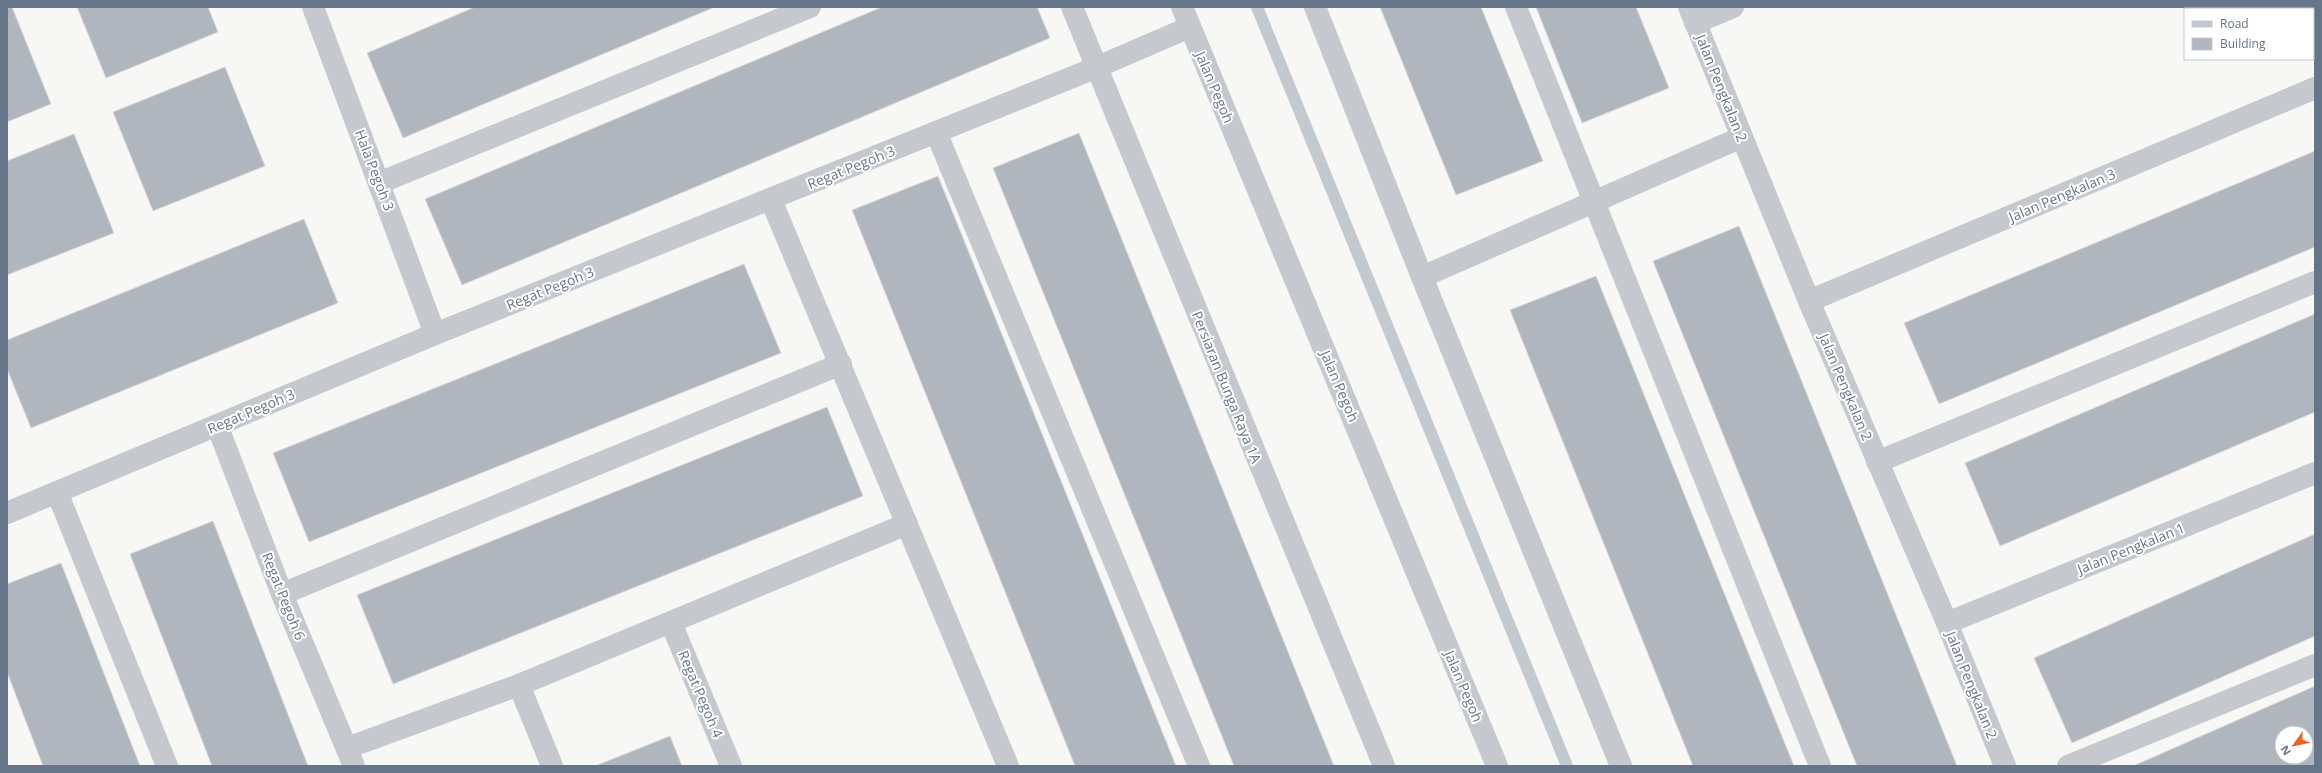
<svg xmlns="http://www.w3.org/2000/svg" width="2322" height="773" font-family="'Open Sans',sans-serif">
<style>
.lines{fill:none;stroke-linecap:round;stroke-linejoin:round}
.stream{stroke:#c2cad0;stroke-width:12}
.building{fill:#b0b6bd;stroke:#d9d9d7;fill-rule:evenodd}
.minor{stroke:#c5c8cc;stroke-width:22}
.labels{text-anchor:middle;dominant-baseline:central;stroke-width:4;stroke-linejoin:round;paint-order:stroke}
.street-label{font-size:14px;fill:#667587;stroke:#fff}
</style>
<rect width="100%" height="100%" fill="#f7f8f5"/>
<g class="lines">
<path class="stream" d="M1257 7 1567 766"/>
</g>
<g class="building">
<path d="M7 7H12L51 104 7 122Z"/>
<path d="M77 7H208L218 32 106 78Z"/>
<path d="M475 7H715L403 138 367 53Z"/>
<path d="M882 7H1037L1050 38 462 285 425 199Z"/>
<path d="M1380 7H1481L1543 161 1456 195Z"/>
<path d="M1536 7H1636L1669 88 1582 123Z"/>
<path d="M225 67 265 166 153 211 113 112Z"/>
<path d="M1079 133 1334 766H1234L993 168Z"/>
<path d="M74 134 114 233 7 275V161Z"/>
<path d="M2315 151V247L1939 404 1904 323Z"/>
<path d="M938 176 1176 766H1075L852 210Z"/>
<path d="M304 219 338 303 31 428 7 369V340Z"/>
<path d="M1739 226 1957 766H1857L1653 261Z"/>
<path d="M744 264 781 353 309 542 273 453Z"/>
<path d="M1596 276 1794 766H1693L1510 310Z"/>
<path d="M2315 314V412L2000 546 1965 463Z"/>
<path d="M827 407 863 496 393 684 357 595Z"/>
<path d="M213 521 308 766H212L130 554Z"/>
<path d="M2315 534V636L2072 743 2034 658Z"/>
<path d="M61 563 140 766H43L7 672V584Z"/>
<path d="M2315 686V766H2133ZM2282 733H2306V757H2282Z"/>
<path d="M670 736 682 766H595Z"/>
</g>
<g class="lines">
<g class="minor">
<path d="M313 7 435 334"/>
<path d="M1072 7 1384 766"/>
<path d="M1182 7 1497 766"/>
<path d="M1315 7 1422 277 1621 766"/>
<path d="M1516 7 1820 766"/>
<path d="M1689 7 1809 301 1947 623 2005 766"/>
<path d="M1695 23 1733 7"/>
<path d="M936 132 1199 766"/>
<path d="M379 183 810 7"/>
<path d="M771 200 1008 766"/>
<path d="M1422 277 1742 137"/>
<path d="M1809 301 2315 88"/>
<path d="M217 425 282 594 354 766"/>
<path d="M1877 462 2315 282"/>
<path d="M57 492 167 766"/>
<path d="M7 513 435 334 1095 68 1190 27"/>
<path d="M282 594 841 364"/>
<path d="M671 623 731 766"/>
<path d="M1947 623 2315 473"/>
<path d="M519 685 552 766"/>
<path d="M347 748 519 685 907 524"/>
<path d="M2068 766 2315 665"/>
</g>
</g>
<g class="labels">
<g class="street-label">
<text transform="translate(1215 87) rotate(67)">Jalan Pegoh</text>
<text transform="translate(1722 88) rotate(68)">Jalan Pengkalan 2</text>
<text transform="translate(851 167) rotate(-22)">Regat Pegoh 3</text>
<text transform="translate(375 170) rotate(69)">Hala Pegoh 3</text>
<text transform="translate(2062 195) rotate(-23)">Jalan Pengkalan 3</text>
<text transform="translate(550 288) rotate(-22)">Regat Pegoh 3</text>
<text transform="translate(1340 386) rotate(67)">Jalan Pegoh</text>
<text transform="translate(1227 387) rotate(68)">Persiaran Bunga Raya 1A</text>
<text transform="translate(1846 387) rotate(67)">Jalan Pengkalan 2</text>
<text transform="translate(251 411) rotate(-23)">Regat Pegoh 3</text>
<text transform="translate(2131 548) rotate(-22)">Jalan Pengkalan 1</text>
<text transform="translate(284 596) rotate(68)">Regat Pegoh 6</text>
<text transform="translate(1972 685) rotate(68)">Jalan Pengkalan 2</text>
<text transform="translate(1464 686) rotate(67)">Jalan Pegoh</text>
<text transform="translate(701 694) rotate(67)">Regat Pegoh 4</text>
</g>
</g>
<rect width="2322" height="773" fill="none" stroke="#667587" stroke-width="16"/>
<rect x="2184" y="8" width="130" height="52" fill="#ffffff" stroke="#c2c8cf"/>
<rect x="2192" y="21" width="20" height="6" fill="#c5c8cc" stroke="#c2c8cf"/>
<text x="2220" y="28" font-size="12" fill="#667587">Road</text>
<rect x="2192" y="38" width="20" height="12" fill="#b0b6bd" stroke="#c2c8cf"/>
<text x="2220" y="48" font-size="12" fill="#667587">Building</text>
<g transform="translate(2294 745) rotate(237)"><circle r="19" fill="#ffffff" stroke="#c2c8cf"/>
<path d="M0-3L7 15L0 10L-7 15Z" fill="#e86524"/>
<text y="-6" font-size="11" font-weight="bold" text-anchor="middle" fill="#667587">N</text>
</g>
</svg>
